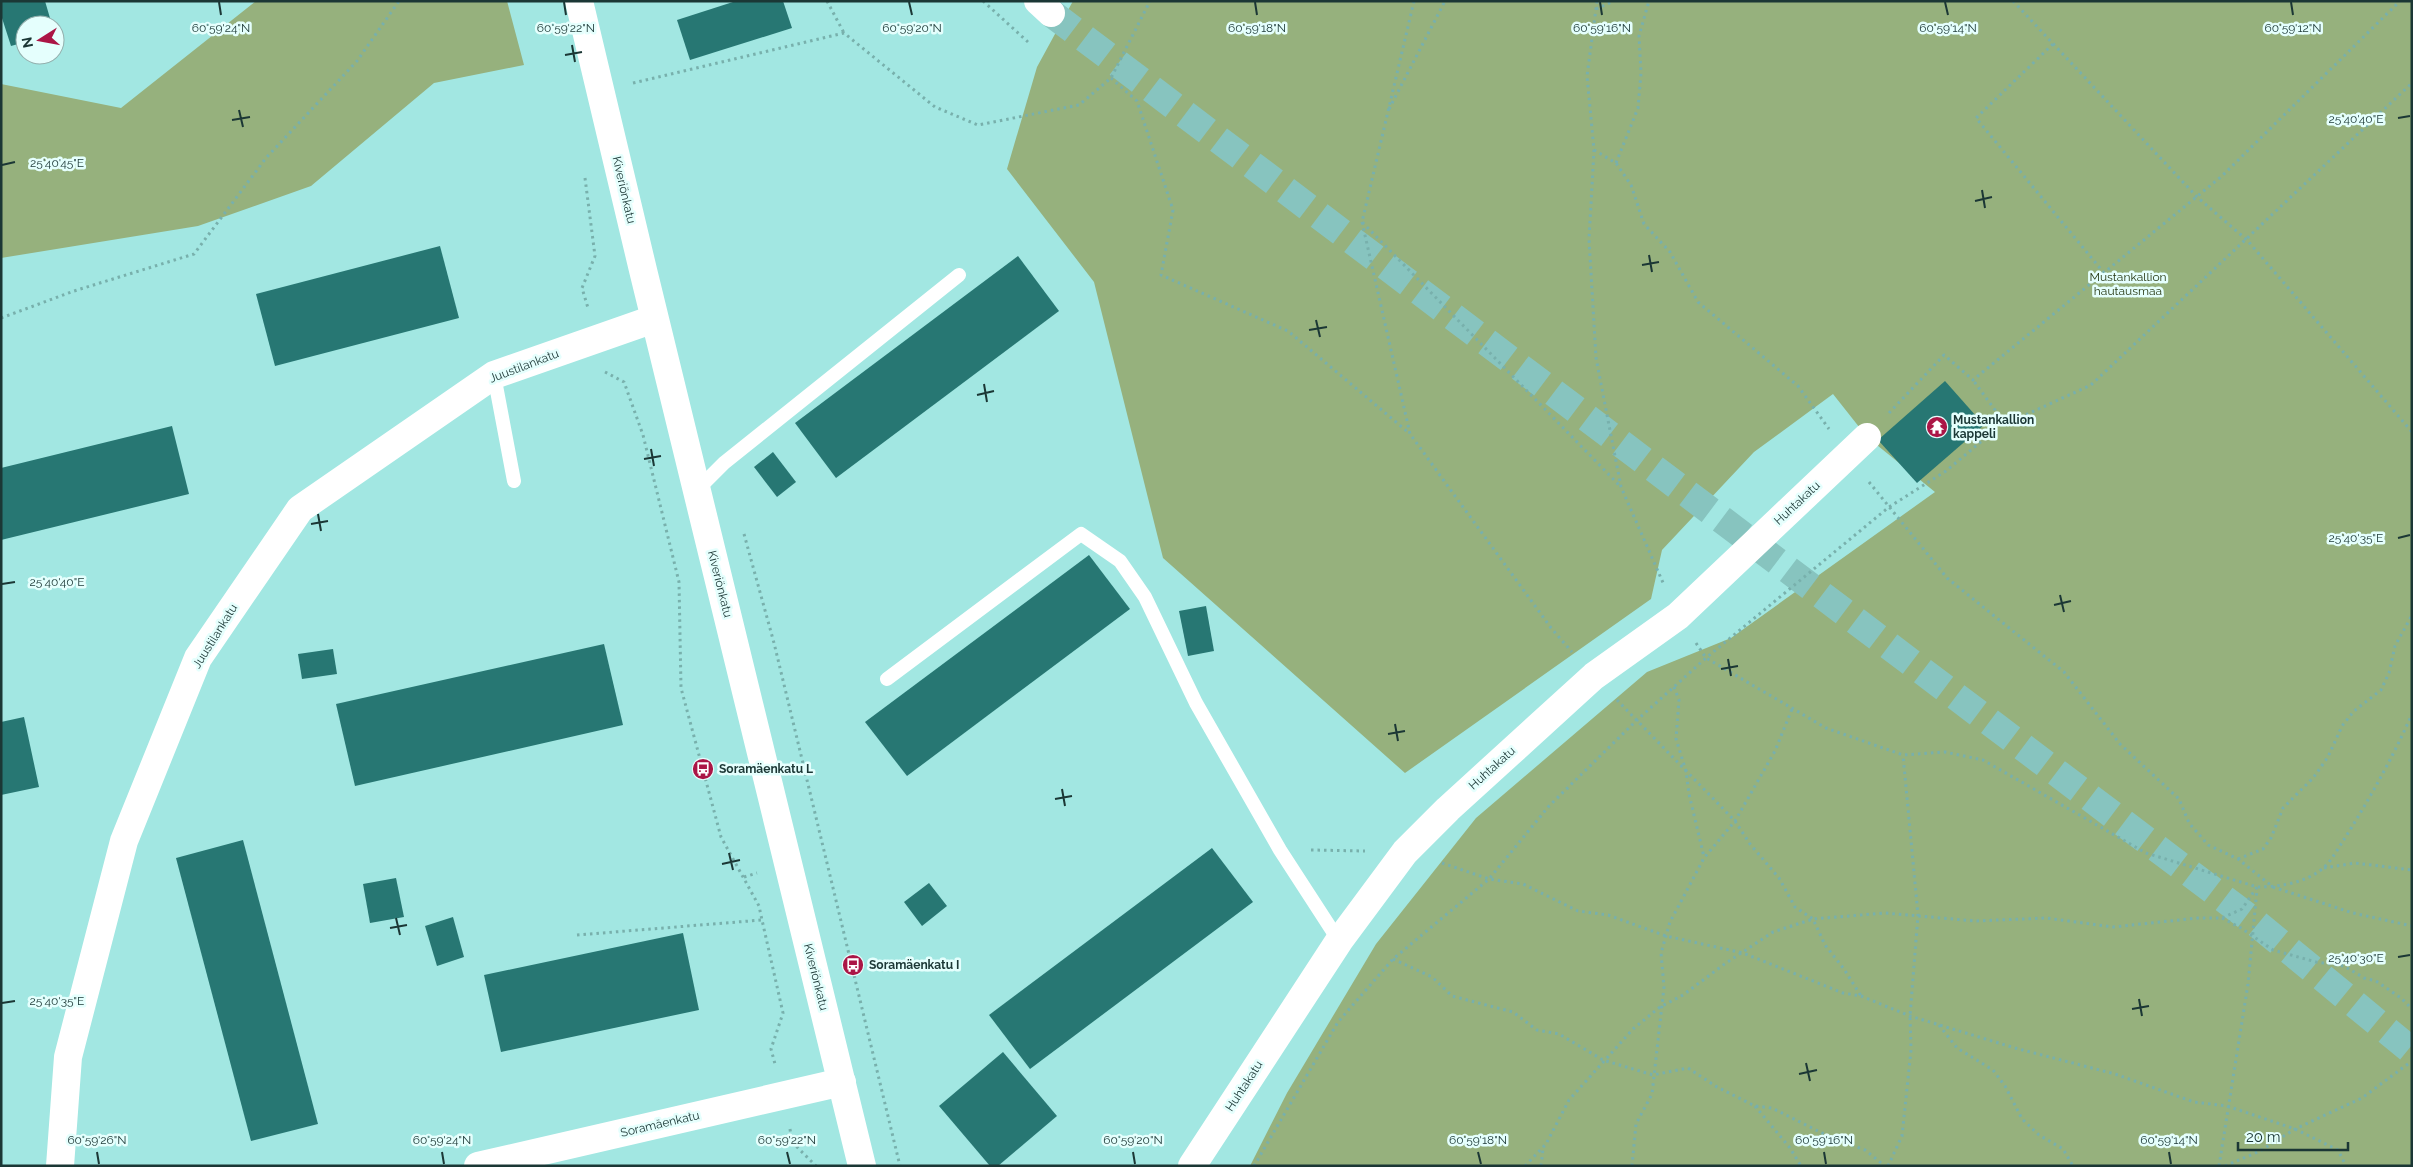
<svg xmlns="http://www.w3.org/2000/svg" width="2413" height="1167" font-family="Raleway,sans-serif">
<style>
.green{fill:#96b17d}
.building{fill:#277773}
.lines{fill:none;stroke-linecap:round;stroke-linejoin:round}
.secondary-tunnel{stroke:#87c4bf;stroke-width:28;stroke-dasharray:28 14;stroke-linecap:butt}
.path{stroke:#78b0ac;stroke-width:3;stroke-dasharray:2.5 4;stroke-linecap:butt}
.lane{stroke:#fff;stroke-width:14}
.street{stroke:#fff;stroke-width:28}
.secondary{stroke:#fff;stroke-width:28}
.ticks{fill:none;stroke:#1b3735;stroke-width:2}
.labels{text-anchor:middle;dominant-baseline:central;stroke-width:5;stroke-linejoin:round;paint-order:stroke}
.street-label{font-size:12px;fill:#1b3735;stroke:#e5fffd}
.park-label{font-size:12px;fill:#263712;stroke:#e5fffd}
.poi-label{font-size:12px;font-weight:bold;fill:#1b3735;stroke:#e5fffd;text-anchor:start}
.ticks-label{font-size:12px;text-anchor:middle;fill:#1b3735;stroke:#e5fffd;stroke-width:5;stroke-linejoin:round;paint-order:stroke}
</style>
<rect width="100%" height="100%" fill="#a2e7e2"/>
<g class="green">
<path d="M256 1H507L524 65 434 83 311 186 198 226 1 258V84L121 108Z"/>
<path d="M1073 1H2412V1166H1250L1287 1093 1376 944 1476 818 1647 672 1731 638 1935 492 1867 437 1833 394 1754 452 1662 550 1651 599 1405 773 1163 558 1094 282 1007 169 1037 67Z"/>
</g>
<g class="building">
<path d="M1 1H45L52 25H25V42L11 46 1 15Z"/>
<path d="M736 1H783L792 28 690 60 677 20Z"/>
<path d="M440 246 459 318 275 366 256 294Z"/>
<path d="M1018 256 1059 311 836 478 795 423Z"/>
<path d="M1945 381 1984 425 1917 483 1878 440Z"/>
<path d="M172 426 189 494 1 540V468Z"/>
<path d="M773 452 796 482 777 497 754 467Z"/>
<path d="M1089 555 1130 609 907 776 865 722Z"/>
<path d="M1206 606 1214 651 1188 656 1179 611Z"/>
<path d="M604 644 623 725 355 786 336 704Z"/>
<path d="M333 649 337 674 302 679 298 654Z"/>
<path d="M24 717 39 787 1 795V722Z"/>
<path d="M243 840 318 1124 251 1141 176 858Z"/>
<path d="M1212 848 1253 902 1030 1069 989 1015Z"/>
<path d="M396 878 404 917 370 923 363 884Z"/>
<path d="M929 883 947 906 922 926 904 902Z"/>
<path d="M453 917 464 957 437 966 425 926Z"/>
<path d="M683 933 699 1010 501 1052 484 975Z"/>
<path d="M1003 1052 1057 1116 998 1166H990L939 1106Z"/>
</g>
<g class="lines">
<path class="secondary-tunnel" d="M1051 13 2256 923 2412 1051"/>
<g class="path">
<path d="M827 1 844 33"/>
<path d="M983 1 1028 42"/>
<path d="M1414 1 1362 222 1620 486"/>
<path d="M1597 1 1587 76 1594 150 1589 239 1596 358 1621 487 1664 585"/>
<path d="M2013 1 2197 197 2247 240 2412 432"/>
<path d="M1596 9 1614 1"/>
<path d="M2053 44 1976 118 2104 273"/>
<path d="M1111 78 1137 101 1173 210 1161 275 1288 331 1409 433"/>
<path d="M633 83 844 33 935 107 978 125 1079 105 1111 78 1150 1"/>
<path d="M1389 109 1445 1"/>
<path d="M1594 150 1616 163 1631 185 1644 224 1670 252 1698 302 1798 386 1829 429"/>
<path d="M1616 163 1638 108 1641 73 1639 36 1649 1"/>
<path d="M585 178 595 256 582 288 588 308"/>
<path d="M1362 222 1410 434 1551 628 1572 652"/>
<path d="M1 318 74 291 194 254 266 158 357 61 399 1"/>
<path d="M605 372 624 382 643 435 679 582 681 688 721 837 759 906 762 920 783 1013 771 1049 775 1064"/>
<path d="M1889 413 1944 355 1973 380 2222 176 2400 1"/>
<path d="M1995 424 2021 417 2091 385 2412 83"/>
<path d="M1869 482 1947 578 2064 672 2120 744 2179 799 2189 823 2208 845 2238 859 2273 887 2353 913 2412 926"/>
<path d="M744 534 774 643 900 1166"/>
<path d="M1696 643 1706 658 1826 728 1903 755 1945 752 1983 760 2146 853 2257 887C2279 887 2305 883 2322 869 2332 861 2338 848 2345 838 2370 798 2393 757 2412 714"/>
<path d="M1674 687 1679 700 1676 739 1686 771 1689 794 1704 857"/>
<path d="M1617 700 1735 821 1750 844 1779 878 1795 907 1813 919 1825 945 1844 969 1861 996"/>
<path d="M1311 850 1365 851"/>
<path d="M2238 859 2263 849 2271 838 2283 808 2313 778 2328 757 2342 726 2354 711 2381 690 2389 673 2395 646 2412 615"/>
<path d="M1442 863 1489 879 1523 884 1578 911 1608 915 1666 936 1743 953 1843 993 1861 996 1910 1016 2015 1048 2115 1074 2194 1102 2227 1106 2295 1129 2338 1150 2346 1166"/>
<path d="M2324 868 2355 863 2412 870"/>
<path d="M744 877 757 873"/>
<path d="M2222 918 2241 928 2273 950 2316 962 2344 966 2364 978 2376 981 2401 998 2412 1009"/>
<path d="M577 935 762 920"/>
<path d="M1393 959 1432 977 1452 996 1513 1012 1537 1030 1559 1034 1603 1060 1653 1075 1688 1068 1717 1087 1755 1106 1772 1108 1826 1135 1865 1150 1885 1166"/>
<path d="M1939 1025 1957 1048 1993 1070 2005 1086 2022 1119 2039 1135 2063 1149 2073 1166"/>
<path d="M1755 1106 1790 1148 1801 1166"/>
<path d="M790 1129 792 1142 816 1166"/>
<path d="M1254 1166 1338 1022 1393 959 1489 879 1549 806 1636 721 1706 658 1889 507 1946 471 1989 435 1995 424V410L1973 380"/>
<path d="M1525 1166 1546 1144 1569 1100 1633 1029 1660 1007 1683 995 1726 963 1773 932 1813 919 1885 913 1975 921 2046 918 2113 927 2198 918H2222L2242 909 2257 887"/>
<path d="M1541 1166 1543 1149"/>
<path d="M1632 1166 1636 1124 1652 1094 1664 987 1661 953 1670 922 1704 858 1735 821 1775 751 1792 709"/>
<path d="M1888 1166 1902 1136 1911 1050 1910 1016 1918 915 1903 755"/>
<path d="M2219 1166 2248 984 2257 889"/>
<path d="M2225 1166 2260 1151 2295 1129 2362 1098 2412 1061"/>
</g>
<g class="lane">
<path d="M494 375 514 481"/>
<path d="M697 490 724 463 959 275"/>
<path d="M887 679 1081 534 1120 561 1145 597 1196 703 1280 850 1339 941"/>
</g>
<g class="street">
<path d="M60 1166 68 1057 124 841 198 658 300 509 494 375 654 319"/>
<path d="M478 1166 842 1082"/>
<path d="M1192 1166 1339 941 1405 852 1448 809 1594 676 1678 616 1867 437"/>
</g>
<g class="secondary">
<path d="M579 1C670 390 768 777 862 1166"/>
<path d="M1038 1 1051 13"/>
</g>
</g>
<path class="ticks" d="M219 2 221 15M564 2 566 15M909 2 912 15M1255 2 1257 15M1600 2 1602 15M1945 2 1948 15M2291 2 2293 15M572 45 575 62M565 55 582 52M239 110 243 127M2398 118 2410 116M232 120 250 117M2 165 15 162M1982 190 1985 208M1975 201 1992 197M1649 255 1652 272M1642 265 1659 262M1316 320 1320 337M1309 330 1327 327M984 384 987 402M977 395 994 391M651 449 654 466M644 459 661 456M318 514 321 531M311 524 328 521M2398 538 2410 535M2 584 15 582M2060 595 2064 612M2054 605 2071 601M1728 659 1731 676M1721 669 1738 666M1395 724 1398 741M1388 734 1405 731M1062 789 1065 806M1055 799 1072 796M729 853 733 870M722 864 740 860M396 918 400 935M390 928 407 925M2398 957 2410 955M2139 999 2142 1016M2 1003 15 1001M2132 1009 2149 1006M1806 1063 1810 1081M1799 1074 1817 1070M97 1152 99 1164M442 1152 444 1164M787 1152 790 1164M1133 1152 1135 1164M1478 1152 1481 1164M1824 1152 1826 1164M2169 1152 2171 1164"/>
<defs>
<g id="temple-disc" transform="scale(1.125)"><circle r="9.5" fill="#ab1646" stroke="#e5fffd"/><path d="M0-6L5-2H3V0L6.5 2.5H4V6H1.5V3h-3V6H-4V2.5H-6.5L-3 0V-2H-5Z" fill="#fff"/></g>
<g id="bus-disc" transform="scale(1.125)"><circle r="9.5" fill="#ab1646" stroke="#e5fffd"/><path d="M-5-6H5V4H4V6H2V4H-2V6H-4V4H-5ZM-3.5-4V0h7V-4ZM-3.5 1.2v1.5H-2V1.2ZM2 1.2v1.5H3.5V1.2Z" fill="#fff"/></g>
</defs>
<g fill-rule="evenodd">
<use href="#temple-disc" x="1937" y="427"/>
<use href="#bus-disc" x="703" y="769"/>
<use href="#bus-disc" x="853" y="965"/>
</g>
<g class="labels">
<g class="street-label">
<text transform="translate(624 190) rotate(77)">Kiveriönkatu</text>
<text transform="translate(524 366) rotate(-21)">Juustilankatu</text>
<text transform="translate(1797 503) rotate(-43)">Huhtakatu</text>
<text transform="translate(720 584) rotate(76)">Kiveriönkatu</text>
<text transform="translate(215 636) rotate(-58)">Juustilankatu</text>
<text transform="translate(1492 768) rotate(-42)">Huhtakatu</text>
<text transform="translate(816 977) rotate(76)">Kiveriönkatu</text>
<text transform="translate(1244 1086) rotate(-57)">Huhtakatu</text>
<text transform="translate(660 1124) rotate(-13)">Soramäenkatu</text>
</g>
<g class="park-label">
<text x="2128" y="277">Mustankallion<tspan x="2128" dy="14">hautausmaa</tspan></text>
</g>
<g class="poi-label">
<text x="1953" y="420">Mustankallion<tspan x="1953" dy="14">kappeli</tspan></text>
<text x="719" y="769">Soramäenkatu L</text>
<text x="869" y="965">Soramäenkatu I</text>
</g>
</g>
<g class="ticks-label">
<text x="221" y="32">60°59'24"N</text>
<text x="566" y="32">60°59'22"N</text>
<text x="912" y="32">60°59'20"N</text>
<text x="1948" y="32">60°59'14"N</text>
<text x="2293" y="32">60°59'12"N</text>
<text x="1257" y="32">60°59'18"N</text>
<text x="1602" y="32">60°59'16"N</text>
<text x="2356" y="123">25°40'40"E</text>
<text x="57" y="167">25°40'45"E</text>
<text x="2356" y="542">25°40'35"E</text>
<text x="57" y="586">25°40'40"E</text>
<text x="2356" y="962">25°40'30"E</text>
<text x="57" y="1005">25°40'35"E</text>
<text x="97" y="1144">60°59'26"N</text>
<text x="442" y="1144">60°59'24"N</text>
<text x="787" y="1144">60°59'22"N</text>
<text x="1133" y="1144">60°59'20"N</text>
<text x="1478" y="1144">60°59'18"N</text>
<text x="1824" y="1144">60°59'16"N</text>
<text x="2169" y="1144">60°59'14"N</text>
</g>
<rect width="2413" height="1167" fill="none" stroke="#1b3735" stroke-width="5"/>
<g transform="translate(40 40) rotate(259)"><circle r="24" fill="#e5fffd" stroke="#94afad"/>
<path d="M0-4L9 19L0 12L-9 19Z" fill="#ab1646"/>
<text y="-8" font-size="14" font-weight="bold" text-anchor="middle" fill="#1b3735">N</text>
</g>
<path d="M2238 1142v8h110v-8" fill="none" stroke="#1b3735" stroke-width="2.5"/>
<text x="2246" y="1142" font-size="15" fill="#1b3735" stroke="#e5fffd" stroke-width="4" paint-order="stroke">20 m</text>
</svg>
